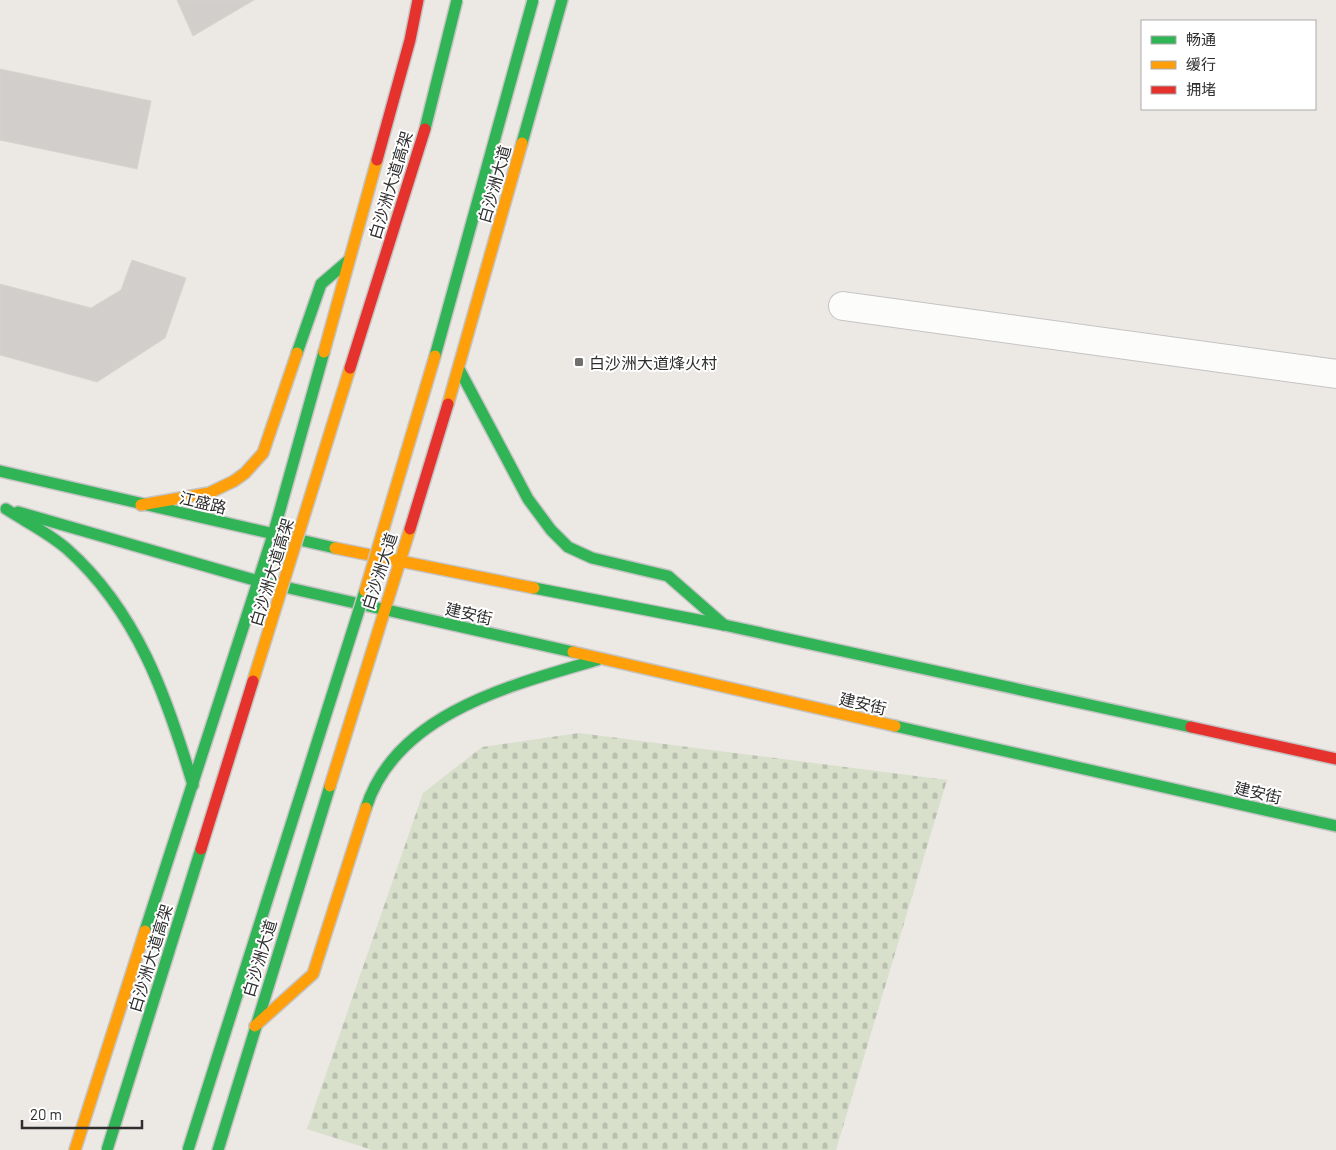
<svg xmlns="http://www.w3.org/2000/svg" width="1336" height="1150" font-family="Barlow,'Noto Sans SC',sans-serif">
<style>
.cemetery{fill:url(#cemetery-stones)}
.building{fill:#d1cecb;stroke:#d7d4d0}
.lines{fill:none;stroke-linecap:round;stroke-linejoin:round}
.street-casing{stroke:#c5c4c5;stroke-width:30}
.fast-casing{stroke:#c5c4c5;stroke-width:14}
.slow-casing{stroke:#c5c4c5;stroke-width:14}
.jam-casing{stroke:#c5c4c5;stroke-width:14}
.street{stroke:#fcfcfb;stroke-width:28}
.fast{stroke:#30b455;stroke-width:11}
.slow{stroke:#ff9f0a;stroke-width:11}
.jam{stroke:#e5322d;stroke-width:11}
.fast-bridge-casing{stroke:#c6c5c4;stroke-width:14;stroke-linecap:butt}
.slow-bridge-casing{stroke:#c6c5c4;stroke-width:14;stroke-linecap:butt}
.jam-bridge-casing{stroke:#c6c5c4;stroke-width:14;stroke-linecap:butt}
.fast-bridge{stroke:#30b455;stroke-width:11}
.slow-bridge{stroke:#ff9f0a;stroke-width:11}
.jam-bridge{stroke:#e5322d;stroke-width:11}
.poi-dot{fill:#706f6e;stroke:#fff;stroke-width:2}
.labels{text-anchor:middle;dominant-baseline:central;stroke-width:4;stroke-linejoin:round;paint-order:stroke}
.street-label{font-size:16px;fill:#2e2e2e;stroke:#fff}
.poi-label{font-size:16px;fill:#2e2e2e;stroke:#fff;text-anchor:start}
</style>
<defs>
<pattern id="cemetery-stones" width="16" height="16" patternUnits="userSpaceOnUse" patternTransform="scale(1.25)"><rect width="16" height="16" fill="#d8e0cc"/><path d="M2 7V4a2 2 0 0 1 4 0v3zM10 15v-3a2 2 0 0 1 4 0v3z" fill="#bac0b0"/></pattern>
</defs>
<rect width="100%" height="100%" fill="#ece8e4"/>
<path class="cemetery" d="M579 733 947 780 836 1150H372L307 1129 423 793 482 747Z"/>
<g class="building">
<path d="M177 0H254L193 36Z"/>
<path d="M0 69 151 101 137 169 0 140Z"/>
<path d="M132 260 186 278 165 338 97 382 0 355V284L91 308 121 290Z"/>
</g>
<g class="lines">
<g class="street-casing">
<path id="street" d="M843 306 1336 374"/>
</g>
<g class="fast-casing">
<g id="fast">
<path d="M522 143 562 0"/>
<path d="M297 353 321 284 349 260"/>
<path d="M459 369 528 499 551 530 568 547 592 558 668 576 724 625"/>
<path d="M0 471 335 548"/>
<path d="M6 509C26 522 49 533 67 549 137 611 167 697 193 785"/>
<path d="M18 512 258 581 573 652"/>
<path d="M534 588 724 625 1191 727"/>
<path d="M895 726 1336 826"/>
<path d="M366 808C396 713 512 685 597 660"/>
<path d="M145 931 273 535 324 352"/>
<path d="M218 1150 330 786"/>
</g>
</g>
<g class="slow-casing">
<g id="slow">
<path d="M324 352 377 160"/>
<path d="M448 404 522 143"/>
<path d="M141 505 209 493 234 481 245 473 263 453 297 353"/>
<path d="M335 548 534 588"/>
<path d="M573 652 895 726"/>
<path d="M330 786 410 529"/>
<path d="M255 1026 313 974 366 808"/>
<path d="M75 1150 145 931"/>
</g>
</g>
<g class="jam-casing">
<g id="jam">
<path d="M377 160 410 40 418 0"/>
<path d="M410 529 448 404"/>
<path d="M1191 727 1336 759"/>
</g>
</g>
<use href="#street" class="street"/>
<use href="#fast" class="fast"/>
<use href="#slow" class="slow"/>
<use href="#jam" class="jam"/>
<g class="fast-bridge-casing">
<g id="fast-bridge">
<path d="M425 129 457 0"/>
<path d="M435 356 533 0"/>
<path d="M107 1150 201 849"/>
<path d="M188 1150 365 591"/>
</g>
</g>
<g class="slow-bridge-casing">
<g id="slow-bridge">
<path d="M365 591 435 356"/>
<path d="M253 681 350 368"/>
</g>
</g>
<g class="jam-bridge-casing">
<g id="jam-bridge">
<path d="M350 368 425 129"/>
<path d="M201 849 253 681"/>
</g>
</g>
<use href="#fast-bridge" class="fast-bridge"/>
<use href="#slow-bridge" class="slow-bridge"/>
<use href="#jam-bridge" class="jam-bridge"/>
</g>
<rect class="poi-dot" x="574" y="357" width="10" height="10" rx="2.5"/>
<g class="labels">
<g class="street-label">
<text transform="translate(494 184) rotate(-74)">白沙洲大道</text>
<text transform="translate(390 185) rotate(-73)">白沙洲大道高架</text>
<text transform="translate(203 502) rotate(13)">江盛路</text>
<text transform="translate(379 571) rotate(-72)">白沙洲大道</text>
<text transform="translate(271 572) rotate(-73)">白沙洲大道高架</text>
<text transform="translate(469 613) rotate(13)">建安街</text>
<text transform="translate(863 703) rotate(13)">建安街</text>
<text transform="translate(1258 792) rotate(13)">建安街</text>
<text transform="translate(150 958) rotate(-73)">白沙洲大道高架</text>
<text transform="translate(259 958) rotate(-73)">白沙洲大道</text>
</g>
<g class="poi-label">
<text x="589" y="362">白沙洲大道烽火村</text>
</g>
</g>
<rect x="1141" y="20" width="175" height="90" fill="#ffffff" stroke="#ababab"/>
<rect x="1151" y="36" width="25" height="8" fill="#30b455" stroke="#ababab"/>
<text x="1186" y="45" font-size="15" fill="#2e2e2e">畅通</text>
<rect x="1151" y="61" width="25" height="8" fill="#ff9f0a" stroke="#ababab"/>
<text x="1186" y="70" font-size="15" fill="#2e2e2e">缓行</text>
<rect x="1151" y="86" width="25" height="8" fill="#e5322d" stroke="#ababab"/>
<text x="1186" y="95" font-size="15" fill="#2e2e2e">拥堵</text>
<path d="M22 1120v8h120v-8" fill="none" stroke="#2e2e2e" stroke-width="2.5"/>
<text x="30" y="1120" font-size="15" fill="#2e2e2e" stroke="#ffffff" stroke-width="4" paint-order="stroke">20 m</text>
</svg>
